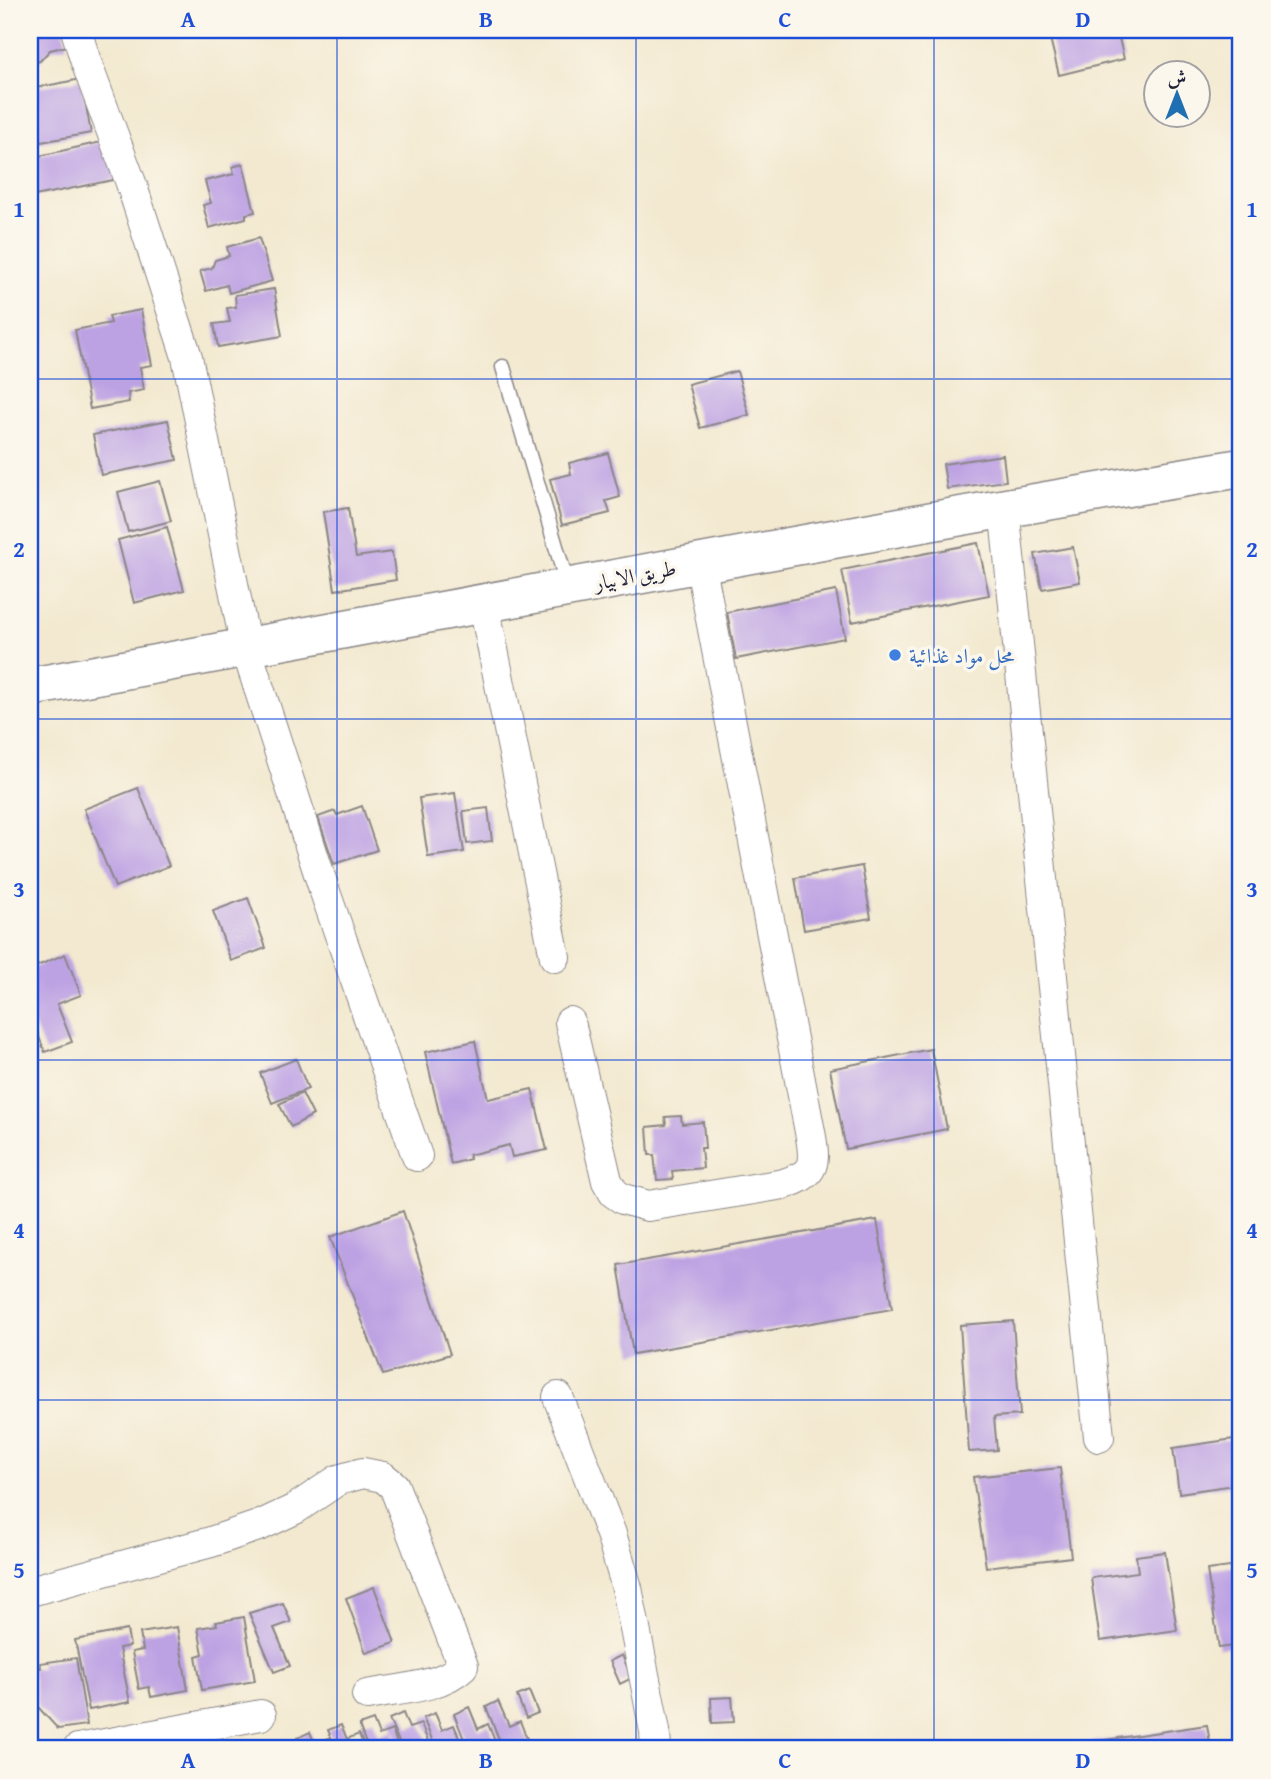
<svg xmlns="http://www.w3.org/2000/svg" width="1271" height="1779" font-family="'Gentium Book Plus',Amiri,serif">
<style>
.building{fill:#bda2e3}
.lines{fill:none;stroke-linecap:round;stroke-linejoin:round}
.lane-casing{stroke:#8a8686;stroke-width:17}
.street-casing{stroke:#8a8686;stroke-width:32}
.secondary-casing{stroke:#8a8686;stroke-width:41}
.lane{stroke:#fff;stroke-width:14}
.street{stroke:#fff;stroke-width:30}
.secondary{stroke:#fff;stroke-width:38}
.grid{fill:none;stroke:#1d4ed8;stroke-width:2;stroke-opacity:0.55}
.shop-dot{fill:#3f7fe0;stroke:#fbf7ec;stroke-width:2.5}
.labels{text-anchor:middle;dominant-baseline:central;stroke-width:7;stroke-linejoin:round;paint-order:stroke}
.street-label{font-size:21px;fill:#22223b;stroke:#fbf7ec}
.shop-label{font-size:21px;fill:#366cbe;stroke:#fbf7ec;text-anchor:start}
.neatline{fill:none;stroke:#1d4ed8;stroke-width:2.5}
.grid-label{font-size:23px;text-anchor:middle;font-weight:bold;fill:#1d4ed8}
</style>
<rect width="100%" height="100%" fill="#fbf7ec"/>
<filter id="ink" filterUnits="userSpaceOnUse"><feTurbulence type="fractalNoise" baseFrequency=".0143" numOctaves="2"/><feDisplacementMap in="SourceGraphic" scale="14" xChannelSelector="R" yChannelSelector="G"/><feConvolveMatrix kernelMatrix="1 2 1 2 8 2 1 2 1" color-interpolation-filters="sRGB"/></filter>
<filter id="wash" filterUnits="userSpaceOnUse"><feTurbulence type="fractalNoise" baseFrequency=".00686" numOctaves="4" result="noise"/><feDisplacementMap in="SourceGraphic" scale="28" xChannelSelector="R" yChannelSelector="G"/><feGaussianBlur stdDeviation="1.57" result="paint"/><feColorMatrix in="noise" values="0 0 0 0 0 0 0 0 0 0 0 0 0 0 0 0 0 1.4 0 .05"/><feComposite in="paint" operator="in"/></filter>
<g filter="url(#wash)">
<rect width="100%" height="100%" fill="#f3e9d0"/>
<g id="blocks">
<g class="building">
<path d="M30 30H63L67 46 50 50 40 61 30 63Z"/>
<path d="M1048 30H1117L1124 59 1059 75Z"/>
<path d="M81 79 91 133 30 144V89Z"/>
<path d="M110 140 118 179 30 197V158Z"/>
<path d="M243 164 255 212 246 214V218L209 228 203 205 211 203 205 181 234 174 232 167Z"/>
<path d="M259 238 272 281 229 293 227 285 206 291 200 271 212 268 215 260 229 256 227 247Z"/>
<path d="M274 289 282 336 218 347 214 324 230 322 227 308 236 307 235 295Z"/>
<path d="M141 310 152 365 140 367 144 390 128 393 129 402 90 409 75 330 111 323 109 316Z"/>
<path d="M737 371 749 415 700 428 688 384Z"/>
<path d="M168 420 177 460 101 475 93 435Z"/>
<path d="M608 453 620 497 606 501 610 513 562 525 550 479 571 474 569 463Z"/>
<path d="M1003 455 1006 481 947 489 943 464Z"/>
<path d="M160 481 171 521 128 532 118 492Z"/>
<path d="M348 508 356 557 392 552 396 580 335 590 323 512Z"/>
<path d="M167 527 184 590 134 603 118 540Z"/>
<path d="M978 543 989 595 852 622 842 570Z"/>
<path d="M1073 547 1080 582 1042 589 1035 554Z"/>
<path d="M836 591 845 638 736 659 727 612Z"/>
<path d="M138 788 169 866 115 887 84 809Z"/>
<path d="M455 793 464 852 428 857 419 798Z"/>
<path d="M362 806 377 850 334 864 318 817 335 811 337 815Z"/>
<path d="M488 808 492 841 467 844 463 811Z"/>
<path d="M862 866 871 918 804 930 795 878Z"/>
<path d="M248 898 266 948 231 961 213 911Z"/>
<path d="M65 954 81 995 57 1004 72 1042 45 1052 30 1015V969Z"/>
<path d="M475 1041 488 1099 532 1089 547 1150 512 1157 509 1145 469 1155 470 1159 451 1164 425 1052Z"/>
<path d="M931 1049 947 1129 846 1149 830 1069Z"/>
<path d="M296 1059 308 1089 272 1103 260 1073Z"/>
<path d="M302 1093 313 1115 291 1127 279 1104Z"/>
<path d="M681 1116 682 1124 703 1122 705 1148H701L703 1168 672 1171 673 1179 657 1180 654 1155H649L647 1127 666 1125 665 1117Z"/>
<path d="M403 1211 450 1354 383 1375 330 1237Z"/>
<path d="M877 1220 892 1309 633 1354 618 1265Z"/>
<path d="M1013 1321 1020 1415 994 1417 997 1450 969 1452 960 1325Z"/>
<path d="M1241 1438V1484L1179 1493 1173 1448Z"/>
<path d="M1060 1468 1071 1557 986 1567 973 1477Z"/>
<path d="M1165 1552 1177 1630 1100 1641 1091 1578 1138 1572 1136 1556Z"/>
<path d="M1237 1566 1241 1592V1645L1219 1648 1207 1570Z"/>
<path d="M374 1587 395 1643 366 1653 346 1598Z"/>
<path d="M283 1603 291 1622 274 1628 290 1666 274 1672 249 1613Z"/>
<path d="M244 1617 255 1681 202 1690 196 1656 203 1654 198 1628 217 1625 216 1622Z"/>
<path d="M177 1627 188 1690 151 1697 149 1687 139 1689 132 1652 143 1650 140 1633Z"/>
<path d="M127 1630 130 1646 119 1648 130 1702 89 1710 75 1640Z"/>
<path d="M622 1655 632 1678 620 1684 610 1661Z"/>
<path d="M76 1658 87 1725 58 1729 38 1707 32 1669 41 1668 40 1663Z"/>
<path d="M529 1691 538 1713 526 1718 517 1696Z"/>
<path d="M732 1697 734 1722 712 1723 711 1698Z"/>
<path d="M498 1701 509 1726 520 1721 531 1749H503L486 1707Z"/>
<path d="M469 1707 478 1729 488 1724 498 1749H468L454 1714Z"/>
<path d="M403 1713 409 1728 421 1724 431 1749H402L389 1719Z"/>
<path d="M435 1713 442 1730 454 1725 464 1749H436L423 1718Z"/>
<path d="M373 1720 379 1735 392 1730 399 1749H368L359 1725Z"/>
<path d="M341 1725 347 1739 359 1734 365 1749H336L328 1730Z"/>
<path d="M1207 1725 1211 1749H1050V1748Z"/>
<path d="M310 1732 315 1744 329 1738 333 1749H301L297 1738Z"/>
</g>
</g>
</g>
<g filter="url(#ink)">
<use href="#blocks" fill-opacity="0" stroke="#8a8686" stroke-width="2"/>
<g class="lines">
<g class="lane-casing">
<path id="lane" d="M503 367 568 587"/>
</g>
<g class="street-casing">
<g id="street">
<path d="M76 30 86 62 131 183 187 357 246 648 324 889 417 1156"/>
<path d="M1004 507 1099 1437"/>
<path d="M484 605 555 957"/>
<path d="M570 1022 607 1181 614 1193 623 1199 648 1206 784 1184C813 1174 816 1167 811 1137L700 562"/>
<path d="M558 1397 611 1534 627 1588 655 1731 656 1749"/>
<path d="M30 1591 211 1542 261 1525 295 1509 338 1480 363 1473 383 1477 394 1486 463 1666C440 1688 398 1689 367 1695"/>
<path d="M78 1749 261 1715"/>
</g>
</g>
<g class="secondary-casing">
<path id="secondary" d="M30 687C434 614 836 535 1241 468"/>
</g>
<use href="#lane" class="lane"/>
<use href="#street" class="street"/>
<use href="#secondary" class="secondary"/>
</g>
</g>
<path class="grid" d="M337 30V1749M636 30V1749M934 30V1749M30 379H1241M30 719H1241M30 1060H1241M30 1400H1241"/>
<circle class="shop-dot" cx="895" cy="655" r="7"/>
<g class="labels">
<g class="street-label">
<text transform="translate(635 575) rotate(-11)">طريق الابيار</text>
</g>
<g class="shop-label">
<text x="909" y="655">محل مواد غذائية</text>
</g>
</g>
<rect width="1271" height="1779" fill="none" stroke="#fbf7ec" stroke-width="77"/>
<g transform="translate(1177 94)"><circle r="33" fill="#fbf7ec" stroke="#a4a2a5" stroke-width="2"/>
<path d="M0-5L12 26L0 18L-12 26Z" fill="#1f6fb2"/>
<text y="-10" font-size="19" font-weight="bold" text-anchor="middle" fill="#22223b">ش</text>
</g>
<rect x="38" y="38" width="1194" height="1702" class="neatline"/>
<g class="grid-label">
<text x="188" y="27">A</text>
<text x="486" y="27">B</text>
<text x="785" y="27">C</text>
<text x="1083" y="27">D</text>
<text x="19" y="217">1</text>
<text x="1252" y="217">1</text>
<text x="19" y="557">2</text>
<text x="1252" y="557">2</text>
<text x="19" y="897">3</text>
<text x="1252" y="897">3</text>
<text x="19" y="1238">4</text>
<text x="1252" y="1238">4</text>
<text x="19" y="1578">5</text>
<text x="1252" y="1578">5</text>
<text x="188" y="1768">A</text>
<text x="486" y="1768">B</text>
<text x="785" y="1768">C</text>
<text x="1083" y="1768">D</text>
</g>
</svg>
